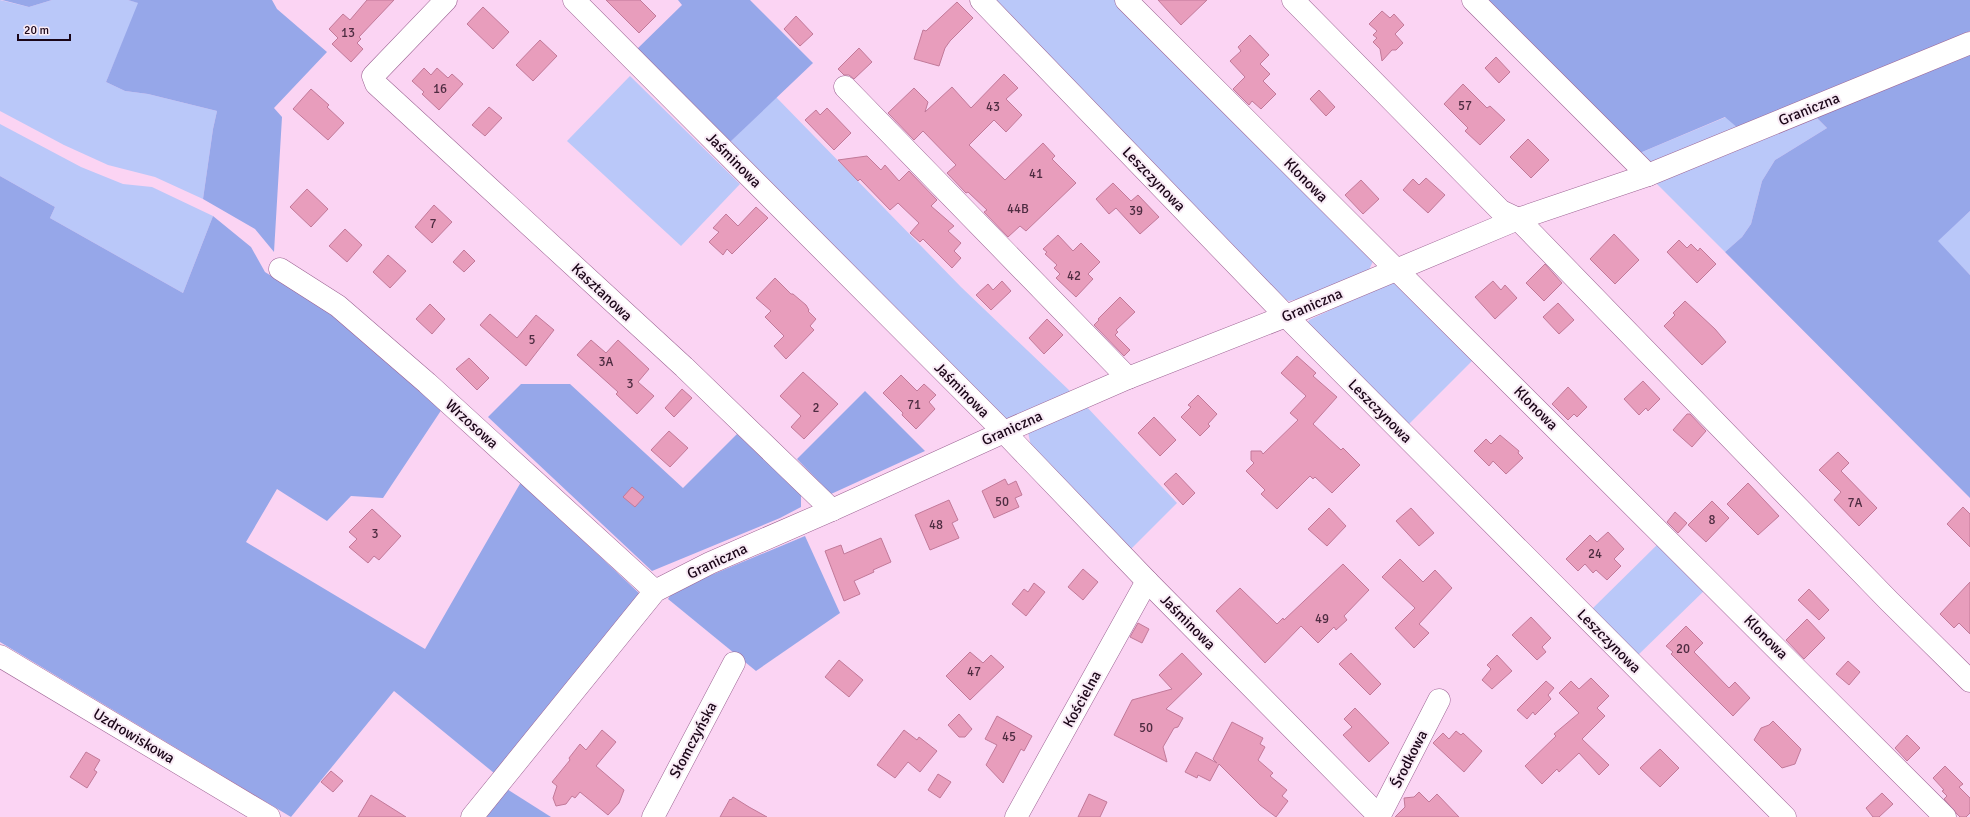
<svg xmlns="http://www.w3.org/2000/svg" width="1970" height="817" font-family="Signika,sans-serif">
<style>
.green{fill:#bac8f9}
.forest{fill:#96a7e9}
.building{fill:#e89dbc;stroke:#c27999}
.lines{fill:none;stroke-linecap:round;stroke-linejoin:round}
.minor-casing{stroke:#9c6393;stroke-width:23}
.minor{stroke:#fff;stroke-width:22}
.labels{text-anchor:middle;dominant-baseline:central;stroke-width:4;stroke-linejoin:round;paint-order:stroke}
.number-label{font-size:13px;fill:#4e2c41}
.street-label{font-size:15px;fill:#1b0618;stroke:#f8eaf5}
</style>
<rect width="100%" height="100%" fill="#fbd4f3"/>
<g class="green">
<path d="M0 0 29 7 52 0H128L139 3 106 82 125 91 148 94 217 111 213 129 203 199 155 177 108 165 64 145 0 111Z"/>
<path d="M992 0H1117L1373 261 1369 270 1298 299 1289 301 1279 297Z"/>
<path d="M630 76 740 184 681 246 567 141Z"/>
<path d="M776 97 961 287 1071 392 1008 419H998L728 144Z"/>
<path d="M1814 115 1827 128 1775 160 1762 181 1751 224 1742 237 1725 252 1654 181Z"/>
<path d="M1726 117 1740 130 1648 169 1635 155Z"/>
<path d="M0 124 81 167 123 184 152 187 213 216 183 293 50 218 55 207 0 176Z"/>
<path d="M1970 211V275L1937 241Z"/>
<path d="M1393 281 1474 359 1406 427 1307 324 1309 320Z"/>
<path d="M1085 405 1177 503 1129 551 1032 451 1028 432Z"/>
<path d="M1661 541 1708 587 1636 657 1590 611Z"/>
</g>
<g class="forest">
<path d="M2 0H52L29 7Z"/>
<path d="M128 0H272L277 9 327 52 274 108 282 117 274 252 255 229 203 199 213 129 217 111 148 94 125 91 106 82 138 3Z"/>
<path d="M678 0H750L813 63 728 144 635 51 682 5Z"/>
<path d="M1481 0H1970V31L1740 130 1725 117 1635 155Z"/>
<path d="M1970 50V211L1938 241 1970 275V498L1725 252 1742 237 1751 224 1762 181 1775 160 1827 128 1814 115Z"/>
<path d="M0 176 55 207 50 218 183 293 213 216 251 247 265 272 330 313 442 409 383 498 351 496 327 521 277 489 246 542 425 649 521 482 640 594 494 773 394 691 291 817 0 642Z"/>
<path d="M521 384H570L683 488 737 434 801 494V507L780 518 652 571 488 417Z"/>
<path d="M865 391 925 451 831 494 797 459Z"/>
<path d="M805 536 840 613 756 671 668 599 673 591Z"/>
<path d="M507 789 551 817H484Z"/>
</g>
<g class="building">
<path d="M367 0H394L359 37 361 39 357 43 363 49 351 62 332 44 338 38 329 29 343 14 350 20Z"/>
<path d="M606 0H640L656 16 639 33Z"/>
<path d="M1158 0H1207L1181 25Z"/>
<path d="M957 2 973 18 950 41 945 48 939 66 914 59 923 30 926 31Z"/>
<path d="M483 7 509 32 493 49 467 24Z"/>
<path d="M1382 11 1390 18 1394 14 1404 25 1395 34 1403 43 1396 50H1392L1382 61 1380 49 1373 42 1377 38 1373 35 1377 31 1369 24Z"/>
<path d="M796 16 813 34 800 46 784 29Z"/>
<path d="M1250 35 1269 55 1260 64 1270 74 1263 81 1276 94 1261 109 1252 101 1249 105 1233 89 1245 77 1230 61 1241 51 1238 47Z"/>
<path d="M540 40 557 56 533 81 516 65Z"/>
<path d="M859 48 872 62 854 79 849 75H844L838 69Z"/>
<path d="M1496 57 1510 72 1499 83 1485 68Z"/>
<path d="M424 68 431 75 437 68 448 78 452 74 463 84 439 110 422 94 424 92 412 81Z"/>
<path d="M1004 74 1018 88 1006 99 1022 115 1006 132 994 120 969 145 1005 180 1043 143 1055 156 1052 159 1076 183 1026 231 1020 226 1008 237 984 212 987 210 968 192 966 193 947 173 956 165 923 131 914 140 888 113 914 88 928 102 925 112 952 87 971 108Z"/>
<path d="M1463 84 1487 108 1490 106 1505 120 1480 145 1465 131 1468 128 1444 104Z"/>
<path d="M311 89 329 105 327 107 344 123 328 140 293 109Z"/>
<path d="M1319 90 1335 107 1326 116 1310 99Z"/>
<path d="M489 107 502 118 485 136 472 125Z"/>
<path d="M827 108 851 133 834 150 805 120 816 110 820 115Z"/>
<path d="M1528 139 1549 160 1531 178 1510 157Z"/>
<path d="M867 156 881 170 885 165 899 181 909 171 937 200 931 206 954 226 948 231 961 243 954 251 961 258 952 268 923 239 920 242 910 233 919 223 898 203 890 210 860 179 858 181 838 160Z"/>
<path d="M1426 178 1445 195 1428 213 1403 190 1413 179 1419 185Z"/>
<path d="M1361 180 1379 199 1363 214 1345 195Z"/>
<path d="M1113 183 1131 201 1138 195 1159 217 1140 234 1116 208 1109 214 1096 199Z"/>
<path d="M307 189 328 209 311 227 290 207Z"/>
<path d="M434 205 452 222 432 243 415 227Z"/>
<path d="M756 207 768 218 732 254 727 249 723 255 709 242 719 232 713 228 726 214 738 226Z"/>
<path d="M345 229 362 245 347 262 329 246Z"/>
<path d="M1614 234 1639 260 1615 284 1590 259Z"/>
<path d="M1058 235 1073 251 1081 243 1100 262 1088 274 1093 279 1076 297 1056 278 1060 274 1054 268 1057 265 1045 254 1047 252 1043 249Z"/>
<path d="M1679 240 1687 248 1691 244 1698 251 1700 248 1716 264 1697 283 1667 252Z"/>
<path d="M464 250 475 261 464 272 453 262Z"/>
<path d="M388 255 406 271 390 288 373 272Z"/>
<path d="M1545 264 1562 283 1544 301 1526 283Z"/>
<path d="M775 278 791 294H793L806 305 809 310 808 311 816 319 810 326 814 330 786 359 774 346 784 336 765 317 771 311 756 298Z"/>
<path d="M1002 281 1011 291 991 310 976 295 988 284 993 290Z"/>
<path d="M1493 281 1501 290 1505 285 1517 298 1495 319 1475 297Z"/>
<path d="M1120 297 1135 312 1116 330 1118 332 1115 335 1130 350 1124 356 1094 325 1099 320 1098 319Z"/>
<path d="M1685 301 1715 329 1726 342 1702 365 1664 326 1675 315 1673 313Z"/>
<path d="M1558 303 1574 320 1559 334 1543 317Z"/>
<path d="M430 304 445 319 432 334 416 319Z"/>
<path d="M490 314 517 338 536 315 554 330 526 366 480 325Z"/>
<path d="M1047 319 1063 335 1044 354 1029 338Z"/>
<path d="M591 340 606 353 618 340 649 369 638 382 654 396 637 414 616 394 618 392 577 355Z"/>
<path d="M1297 356 1316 373 1313 376 1337 397 1313 424 1341 450 1343 448 1360 465 1332 493 1315 477 1313 479 1310 476 1277 509 1261 494 1265 490 1246 471 1254 463 1251 460V451H1261L1263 454 1298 420 1290 413 1306 396 1281 373Z"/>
<path d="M469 358 489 378 477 390 456 369Z"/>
<path d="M803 372 838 404 804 439 791 427 801 416 780 396Z"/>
<path d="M901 375 917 391 924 384 936 395 929 402 935 409 916 429 902 415 903 413 883 393Z"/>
<path d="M1643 381 1660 399 1648 411 1646 408 1639 415 1624 399Z"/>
<path d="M1568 387 1587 407 1577 417 1574 414 1568 420 1552 404Z"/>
<path d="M682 389 692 398 674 417 665 408Z"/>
<path d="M1198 395 1217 414 1208 424 1210 426 1200 436 1181 417 1191 407 1188 405Z"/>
<path d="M1687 414H1690L1706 431 1692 447 1673 430Z"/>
<path d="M1154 417 1176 440 1160 456 1138 433Z"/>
<path d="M669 431 688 448 670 467 651 450Z"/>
<path d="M1500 435 1519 451 1518 453 1523 458 1506 474 1493 461 1489 466 1474 451 1486 439 1491 444Z"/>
<path d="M1838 452 1849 463 1841 471 1877 508 1859 526 1834 500 1841 492 1819 470Z"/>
<path d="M1176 473 1195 493 1183 505 1164 484Z"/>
<path d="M1005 479 1008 485 1016 481 1022 495 1015 498 1019 507 994 518 982 491Z"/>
<path d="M1748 483 1779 516 1758 535 1727 504Z"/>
<path d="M632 487 644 497 635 507 623 497Z"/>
<path d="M949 500 958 520 952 523 959 538 930 550 915 515Z"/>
<path d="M1712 501 1729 518 1706 542 1688 525Z"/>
<path d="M1963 507 1970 514V547L1947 524Z"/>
<path d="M1329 508 1346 526 1327 546 1308 529Z"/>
<path d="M1411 508 1434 533 1419 546 1396 521Z"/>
<path d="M372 509 401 536 379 560 374 556 368 563 349 547 357 539 349 532Z"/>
<path d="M1675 512 1687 523 1678 533 1667 522Z"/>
<path d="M1608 532 1624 549 1614 559 1621 566 1607 580 1596 570 1593 573 1585 564 1578 571 1566 559 1590 535 1597 542Z"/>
<path d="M881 538 891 562 873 570 874 572 854 581 860 594 844 601 825 551 841 545 844 554Z"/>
<path d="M1400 559 1423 582 1435 570 1452 588 1419 624 1429 633 1414 648 1395 628 1415 608 1382 577Z"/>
<path d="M1343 564 1369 590 1344 616 1347 620 1336 630 1334 627 1318 643 1301 626 1265 663 1216 611 1240 588 1277 624 1283 618 1284 620Z"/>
<path d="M1083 569 1098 582 1083 600 1068 587Z"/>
<path d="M1970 582V634L1959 623 1954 628 1940 614Z"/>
<path d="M1034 583 1045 592 1026 616 1012 604 1024 589 1028 592Z"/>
<path d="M1809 589 1829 610 1819 620 1798 600Z"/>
<path d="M1531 617 1551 638 1542 647 1546 652 1537 660 1512 635Z"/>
<path d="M1807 619 1825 638 1804 659 1786 640Z"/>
<path d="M1138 623 1149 629 1142 643 1130 637Z"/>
<path d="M1686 626 1703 643 1694 652 1729 688 1735 682 1750 698 1733 716 1671 654 1673 652 1666 646Z"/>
<path d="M970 652 983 663 991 655 1004 667 970 700 946 676Z"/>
<path d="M1182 653 1202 674 1166 709 1183 718 1178 727 1174 728 1163 747 1167 762 1114 735 1132 700 1172 689 1159 675Z"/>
<path d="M1351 653 1381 684 1370 695 1339 664Z"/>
<path d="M1497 655 1512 671 1492 689 1482 680 1491 669 1487 665Z"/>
<path d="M839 660 863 680 849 697 825 677Z"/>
<path d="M1848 661 1860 672 1849 685 1836 674Z"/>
<path d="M1591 678 1609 696 1597 708 1605 716 1582 739 1609 765 1599 775 1579 753 1559 772 1557 769 1542 784 1525 766 1556 736 1554 734 1579 713 1559 693 1571 681 1579 689Z"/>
<path d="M1546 681 1554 688 1548 695 1551 699 1535 715 1533 712 1527 719 1517 710Z"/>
<path d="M1355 708 1389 743 1369 762 1343 735 1352 727 1344 719Z"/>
<path d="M959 714 972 729 965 737H959L948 725Z"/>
<path d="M997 716 1032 736 1024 751 1021 749 1003 783 986 765 997 745 985 739Z"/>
<path d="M1773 721 1801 749 1795 764 1782 768 1754 740 1761 728 1769 725Z"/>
<path d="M1232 722 1263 738 1260 744 1265 747 1258 760 1273 773 1270 776 1287 790 1282 796 1288 801 1276 817 1260 805 1219 764 1210 781 1198 775 1197 778 1185 772 1196 752 1217 763 1213 759Z"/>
<path d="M602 730 616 742 596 766 624 790 619 803 608 815 580 792 575 798 572 796 566 804 556 806 553 798 557 786 552 782 570 760 569 758 580 744 586 750Z"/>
<path d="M904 730 917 740 919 737 937 751 920 772 908 762 895 778 877 765Z"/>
<path d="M1456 731 1461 735 1463 733 1482 751 1464 772 1433 743 1443 733 1449 739Z"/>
<path d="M1907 735 1920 748 1907 761 1895 748Z"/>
<path d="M1660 749 1679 768 1660 787 1640 768Z"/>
<path d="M86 752 100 760 94 770 97 772 87 788 70 777Z"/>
<path d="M1945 766 1963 784 1959 787 1970 798V813L1966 817H1960L1957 814 1944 799 1947 796 1942 791 1944 790 1933 778Z"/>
<path d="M331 771 343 781 333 792 321 782Z"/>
<path d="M938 774 951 782 940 798 928 790Z"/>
<path d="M1419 792 1429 802 1437 794 1459 817H1395L1405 807 1404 798 1414 797Z"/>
<path d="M1882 793 1893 804 1879 817H1873L1866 808Z"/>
<path d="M1089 794 1107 802 1100 817H1078Z"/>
<path d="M371 795 406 817H358Z"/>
<path d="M733 797 749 807 767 817H720L730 799 731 800Z"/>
</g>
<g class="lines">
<g class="minor-casing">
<g id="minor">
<path d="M446 0 373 76 376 84 684 367 832 510"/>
<path d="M574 0 1004 432 1147 581 1380 817"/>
<path d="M981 0 1286 316 1785 817"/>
<path d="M1126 0 1945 817"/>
<path d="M1293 0 1501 211 1518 219 1889 601 1970 681"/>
<path d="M1473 0 1648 175"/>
<path d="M845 87 1128 378"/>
<path d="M280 269 338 306 427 383 655 591"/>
<path d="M0 656 269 817"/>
<path d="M472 817 655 591 710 563 832 510 1004 432 1128 378 1286 316 1518 219 1648 175 1970 43"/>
<path d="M653 817 734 663"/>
<path d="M1016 817 1147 581"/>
<path d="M1379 817 1439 700"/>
</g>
</g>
<use href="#minor" class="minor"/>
</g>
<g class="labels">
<g class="number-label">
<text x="348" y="33">13</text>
<text x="440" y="89">16</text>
<text x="1465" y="106">57</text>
<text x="993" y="107">43</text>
<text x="1036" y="174">41</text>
<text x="1018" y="209">44B</text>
<text x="1136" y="211">39</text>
<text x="433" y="224">7</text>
<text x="1074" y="276">42</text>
<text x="532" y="340">5</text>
<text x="606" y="362">3A</text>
<text x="630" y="384">3</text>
<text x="914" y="405">71</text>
<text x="816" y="408">2</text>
<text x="1002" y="502">50</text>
<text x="1855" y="503">7A</text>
<text x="1712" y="520">8</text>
<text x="936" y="525">48</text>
<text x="375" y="534">3</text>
<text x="1595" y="554">24</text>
<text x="1322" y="619">49</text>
<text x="1683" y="649">20</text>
<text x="974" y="672">47</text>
<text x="1146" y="728">50</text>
<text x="1009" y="737">45</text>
</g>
<g class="street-label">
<text transform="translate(1809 109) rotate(-22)">Graniczna</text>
<text transform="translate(734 160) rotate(45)">Jaśminowa</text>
<text transform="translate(1154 179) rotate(46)">Leszczynowa</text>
<text transform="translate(1306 180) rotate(45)">Klonowa</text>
<text transform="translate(602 292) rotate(43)">Kasztanowa</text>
<text transform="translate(1312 305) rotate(-23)">Graniczna</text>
<text transform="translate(962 390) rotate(45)">Jaśminowa</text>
<text transform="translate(1536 408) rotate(45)">Klonowa</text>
<text transform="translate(1380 411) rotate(45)">Leszczynowa</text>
<text transform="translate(472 424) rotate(42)">Wrzosowa</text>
<text transform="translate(1012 428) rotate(-24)">Graniczna</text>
<text transform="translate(717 561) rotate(-25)">Graniczna</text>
<text transform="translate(1188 622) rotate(45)">Jaśminowa</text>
<text transform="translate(1766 637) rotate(45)">Klonowa</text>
<text transform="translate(1609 641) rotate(45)">Leszczynowa</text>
<text transform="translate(1082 699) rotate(-61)">Kościelna</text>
<text transform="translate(134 736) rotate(31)">Uzdrowiskowa</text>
<text transform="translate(693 740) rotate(-62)">Słomczyńska</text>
<text transform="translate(1409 759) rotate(-63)">Środkowa</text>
</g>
</g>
<path d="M18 34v6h52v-6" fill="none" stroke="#1b0618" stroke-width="2"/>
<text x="24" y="34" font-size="12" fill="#1b0618" stroke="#f8eaf5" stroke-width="3" paint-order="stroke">20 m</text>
</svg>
